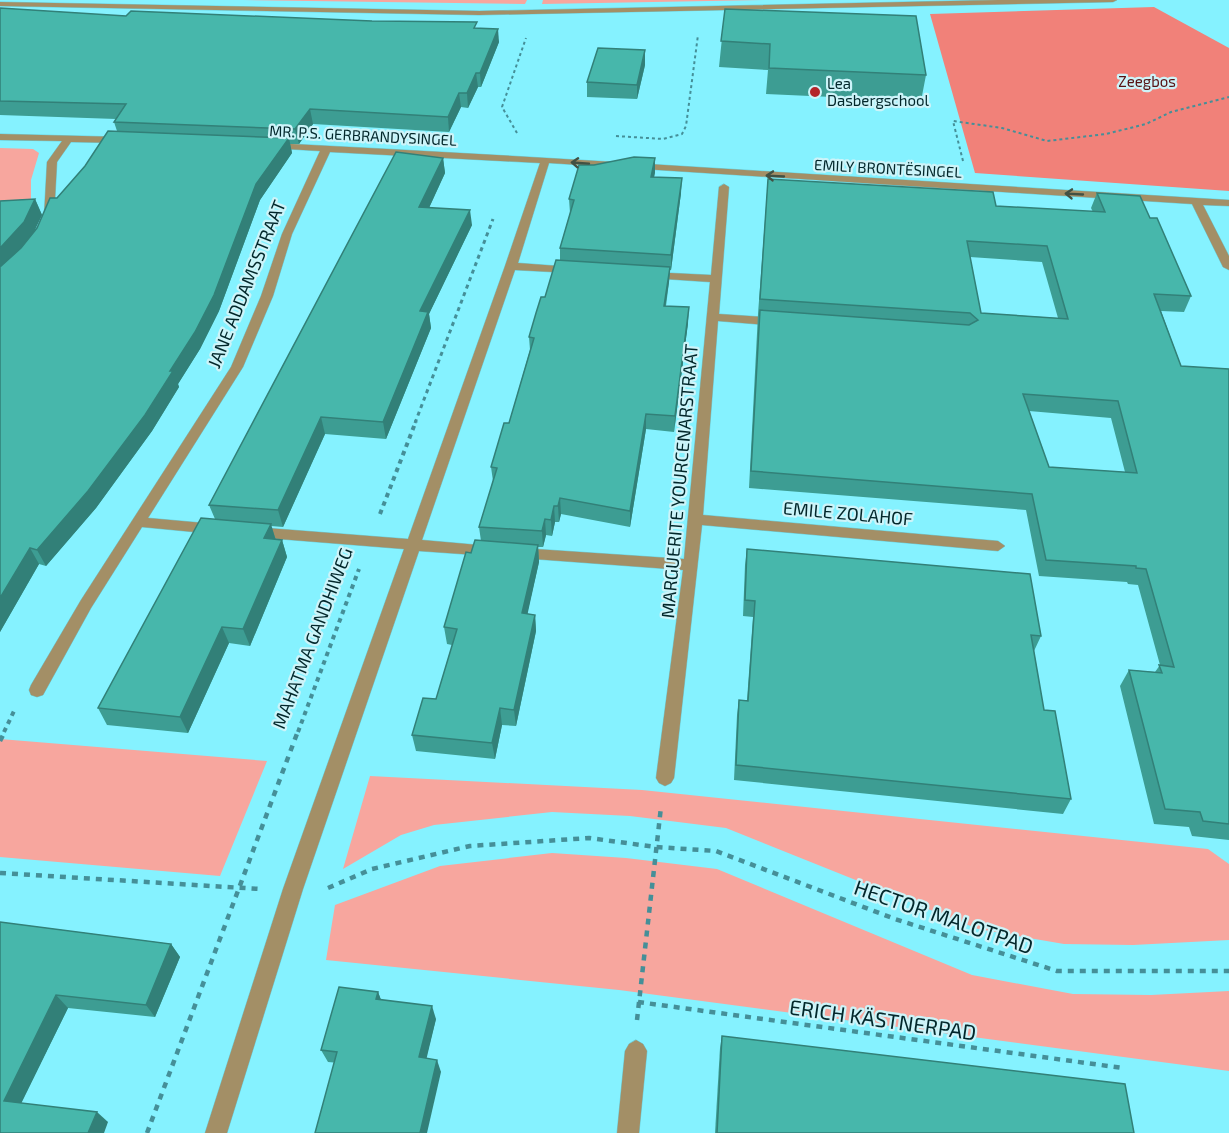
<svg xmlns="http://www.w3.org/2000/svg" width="1229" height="1133" font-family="'Exo 2',sans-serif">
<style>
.green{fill:#f7a69e}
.forest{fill:#f18179}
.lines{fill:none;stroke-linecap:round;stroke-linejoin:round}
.street-casing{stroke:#6dcdd9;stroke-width:1}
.path-far3{stroke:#458f98;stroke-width:2;stroke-dasharray:3 3;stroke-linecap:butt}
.path-far2{stroke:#458f98;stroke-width:3;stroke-dasharray:4 4;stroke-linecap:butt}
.path-far1{stroke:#458f98;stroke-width:4;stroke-dasharray:4.5 4.5;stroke-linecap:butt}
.path{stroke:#458f98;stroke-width:4.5;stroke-dasharray:6 6;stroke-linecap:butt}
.street{fill:#a38f66;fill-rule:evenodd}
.wall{fill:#3d9d93;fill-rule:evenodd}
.shaded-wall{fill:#328078}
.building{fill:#47b7ab;stroke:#328078;stroke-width:1.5;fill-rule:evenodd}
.oneway{stroke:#425143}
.poi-dot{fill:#b42429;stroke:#cdf4f9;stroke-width:2}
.labels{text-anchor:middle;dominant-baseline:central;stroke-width:4.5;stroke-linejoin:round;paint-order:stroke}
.far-park-label{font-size:15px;fill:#571212;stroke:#cdf4f9}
.far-poi-label{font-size:15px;fill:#02272b;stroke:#cdf4f9;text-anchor:start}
.far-street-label{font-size:15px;fill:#02272b;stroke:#cdf4f9}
.street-label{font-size:18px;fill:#02272b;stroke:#cdf4f9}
.near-street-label{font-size:21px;fill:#02272b;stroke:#cdf4f9}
</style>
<rect width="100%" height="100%" fill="#85f2ff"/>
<g class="green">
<path d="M243 0H527L525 4Z"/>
<path d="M543 0H767L542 4Z"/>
<path d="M0 148 33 149 39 153 31 180V204L0 203Z"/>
<path d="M0 739 267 761 220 876 0 857Z"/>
<path d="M370 776 642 790 1208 849 1229 864V940L1133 945 1064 944 978 929 726 828 630 816 552 812 434 825 401 835 343 869Z"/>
<path d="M552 853 626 858 717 869 972 975 1073 994 1151 995 1229 991V1071L619 990 326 960 335 905 440 866Z"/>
</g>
<path class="forest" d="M1154 7 1229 48V191L975 173 930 14Z"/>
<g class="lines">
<g class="street-casing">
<g id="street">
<path d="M998 0H1117L1113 2 479 15 0 6V2L479 11Z"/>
<path d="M0 134 123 137 128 140 123 143 71 142 57 162 54 217 49 220 44 217 47 162 62 141 0 140Z"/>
<path d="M273 143C592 159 910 181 1229 200V206L1203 205 1229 256V270L1223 267 1192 204 549 163 518 263 572 267 578 270 572 273 515 270 422 540 490 546 497 551 490 556 419 551 303 889 227 1133H205L283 889 404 549 254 537 247 532 254 527 408 539 505 266 540 163 330 152 292 234 273 296 243 367 148 518 215 524 222 529 215 534 142 527 91 608 43 695 37 697 31 695 29 690 31 685 81 600 231 367 261 296 282 234 320 151 270 148 268 146Z"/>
<path d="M724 184 729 187 719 314 779 318 785 322 779 326 718 321 703 515 998 541 1005 546 998 551 702 525 674 778 671 783 665 786 659 783 656 778 683 570 520 558 513 553 520 548 684 559 710 282 650 278 644 275 650 272 711 275 719 187Z"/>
<path d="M636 1040 643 1044 647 1051 639 1133H617L625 1051 629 1044Z"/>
</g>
</g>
<g class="path-far3">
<path d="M517 133 502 107 526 38"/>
<path d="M616 136 663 139 682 134 686 126 698 35"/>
<path d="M963 161 953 121 1002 128 1047 141 1106 134 1146 124 1171 112 1229 97"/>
</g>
<path class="path-far2" d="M415 423 493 219"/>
<g class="path-far1">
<path d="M380 514 416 421"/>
<path d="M4 732 15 709"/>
<path d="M298 732 359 569"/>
</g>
<g class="path">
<path d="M0 741 5 731"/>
<path d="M0 873 260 889"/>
<path d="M328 888 372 869 470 846 589 838 656 847 716 851 895 919 1057 971H1229"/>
<path d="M638 1002 1123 1068"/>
<path d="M637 1020 661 807"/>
<path d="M147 1133 298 731"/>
</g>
<use href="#street" class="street"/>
</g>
<g class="wall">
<path d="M0 8 126 16 478 28 499 42 481 87H478L468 108 461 107 449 132 313 124 299 144H290L292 153 260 200 219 311 200 349 178 384 179 387 152 431 96 508 46 566 39 564 0 632V201L35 199 42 215 34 231 57 198 117 131 114 122 116 119 0 115Z"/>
<path d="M725 9 926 75 921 101 766 94 768 70 719 67Z"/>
<path d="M645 65 637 99 587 97V82Z"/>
<path d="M443 158 445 173 429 208 472 225 429 314 431 328 386 439 325 434 283 527 271 526 276 540H282L287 557 250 646 229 643 188 733 107 725 98 708 215 519 209 505Z"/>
<path d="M655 158 654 177 681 193 671 270H670L669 282 666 306 688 323 674 432 646 429 630 527 561 514 559 522H555L552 536 546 535 543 547H538L539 562 527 614 535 615 536 631 516 726 502 725 495 759 416 751 412 735 436 699 452 645 447 644 444 627 471 553 481 541 479 527 493 481 491 467 509 423 530 350 529 337 560 260V248L570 213 569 199 594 165Z"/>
<path d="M768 179 996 206 1093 212 1091 208 1097 193 1150 218 1191 296 1184 312 1161 311 1181 366 1229 369V840L1192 836 1189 827 1154 824 1120 686 1129 670 1155 672 1160 665 1138 585 1128 584 1127 582 1039 576 1026 510 749 488 758 314ZM970 257 1042 262 1058 318 981 313ZM1029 411 1111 418 1125 472 1049 467Z"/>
<path d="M747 549 1041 636 1034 651 1039 681 1044 710 1071 799 1063 814 734 780 737 715 739 700H747L753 617 743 616 745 565Z"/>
<path d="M0 922 171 944 180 957 155 1017 68 1008 21 1103 108 1122 0 1133Z"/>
<path d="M378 992 381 1000 436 1019 426 1058 441 1072 328 1062 321 1050Z"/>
<path d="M722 1036 1134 1133H715L720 1048Z"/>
</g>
<g class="shaded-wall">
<path d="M498 29 499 42 481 87 480 73Z"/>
<path d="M645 50V65L637 99V85Z"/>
<path d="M476 73 478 87 468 108 467 93Z"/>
<path d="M459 93 461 107 449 132 448 117Z"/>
<path d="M310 109 313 124 299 144 295 129Z"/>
<path d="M289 138 292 153 260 200 219 311 200 349 178 384 179 387 152 431 96 508 46 566 37 550 170 371 256 184Z"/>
<path d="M443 158 445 173 422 223 419 207Z"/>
<path d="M655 158V173L651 192V177Z"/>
<path d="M682 178 681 193 671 270V255Z"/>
<path d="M35 199 42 215 31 238 0 272V248Z"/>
<path d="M470 210 472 225 429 314 431 328 386 439 383 422 420 311Z"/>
<path d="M670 267 669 282 663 321 664 306Z"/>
<path d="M689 307 688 323 674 432 675 416Z"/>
<path d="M646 414V429L630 527V511Z"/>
<path d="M321 417 325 434 283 527 278 510Z"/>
<path d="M560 498 561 514 559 522 558 506Z"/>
<path d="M554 506 555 522 552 536 551 520Z"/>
<path d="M545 519 546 535 543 547 542 531Z"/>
<path d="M271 524 276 541 264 538Z"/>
<path d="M282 540 287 557 250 646 243 629Z"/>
<path d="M538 545 539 562 524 630 522 613Z"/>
<path d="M30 548 39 564 0 632V598Z"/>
<path d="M535 615 536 631 516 726 514 710Z"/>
<path d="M222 627 229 643 188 733 180 717Z"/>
<path d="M500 708 502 725 495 759 492 743Z"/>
<path d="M171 944 180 957 155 1017 146 1005Z"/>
<path d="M378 992 383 1005 376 999Z"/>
<path d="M56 995 68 1008 17 1112 4 1101Z"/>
<path d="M432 1006 436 1019 424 1069 419 1057Z"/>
<path d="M437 1060 441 1072 427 1133H420Z"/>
<path d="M97 1112 108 1122 104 1133H88Z"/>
</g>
<g class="building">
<path d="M0 8 126 16 131 11 372 21 477 22 474 28 498 29 480 73H476L467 93H459L448 117 310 109 295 129 114 122 126 104 0 101Z"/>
<path d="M725 9 916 16 926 75 769 68 770 44 721 41Z"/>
<path d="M598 48 645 50 637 85 587 82Z"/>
<path d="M108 131 289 138 256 184 214 295 195 332 170 371H173L145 415 88 491 37 550 30 548 0 598V267L21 248 37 228 50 198H57L85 166Z"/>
<path d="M396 152 443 158 419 207 470 210 420 311 428 312 383 422 321 417 278 510 209 505Z"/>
<path d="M634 157 655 158 651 177 682 178 671 255 560 248 574 200 569 199 579 165H594Z"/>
<path d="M768 179 993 192 996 206 1105 212 1097 193 1140 196 1150 218H1157L1191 296 1154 294 1181 366 1229 369V824L1203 821 1200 812 1165 809 1129 670 1162 673 1159 665 1174 667 1146 569 1136 568V566L1046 560 1032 494 751 471 760 310 969 325 978 320 970 313 760 299ZM967 241 1047 246 1068 319 981 313ZM1023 394 1118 401 1137 473 1049 467Z"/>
<path d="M35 199 24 222 0 248V201Z"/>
<path d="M556 260 670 267 664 306 689 307 675 416 646 414 630 511 560 498 558 506H554L551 520 545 519 542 531 479 527 497 468 491 467 504 423H509L534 338 529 337 536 313 541 297H545Z"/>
<path d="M201 518 271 524 264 538 282 540 243 629 222 627 180 717 98 708Z"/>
<path d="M475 540 538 545 522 613 535 615 514 710 500 708 492 743 412 735 423 698 436 699 457 629 444 627 466 552 471 553Z"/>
<path d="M747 549 1030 574 1041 636 1031 635 1039 681 1044 710 1055 711 1071 799 736 765 739 700 748 701 755 601 745 600Z"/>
<path d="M0 922 171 944 146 1005 56 995 4 1101 97 1112 88 1133H0Z"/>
<path d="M339 987 378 992 376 999 432 1006 419 1057 437 1060 420 1133H315L337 1052 321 1050Z"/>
<path d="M722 1036 1125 1084 1134 1133H717Z"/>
</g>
<defs><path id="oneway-shaft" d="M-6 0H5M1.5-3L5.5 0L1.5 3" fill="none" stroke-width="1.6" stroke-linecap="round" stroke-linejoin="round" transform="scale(1.5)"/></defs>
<g class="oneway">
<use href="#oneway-shaft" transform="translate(580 163) rotate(-176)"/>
<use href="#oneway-shaft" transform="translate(775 176) rotate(-177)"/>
<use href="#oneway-shaft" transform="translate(1074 194) rotate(-177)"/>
</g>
<circle class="poi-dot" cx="815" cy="92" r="6"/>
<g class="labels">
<g class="far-park-label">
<text x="1147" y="81">Zeegbos</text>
</g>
<g class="far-poi-label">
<text x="827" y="83">Lea<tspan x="827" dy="17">Dasbergschool</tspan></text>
</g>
<g class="far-street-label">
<text transform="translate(363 135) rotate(3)">MR. P.S. GERBRANDYSINGEL</text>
<text transform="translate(888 168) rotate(3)">EMILY BRONTËSINGEL</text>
</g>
<g class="street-label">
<text transform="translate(246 284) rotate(-68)">JANE ADDAMSSTRAAT</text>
<text transform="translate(679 481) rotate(-85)">MARGUERITE YOURCENARSTRAAT</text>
<text transform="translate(848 513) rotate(5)">EMILE ZOLAHOF</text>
<text transform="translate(312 638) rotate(-69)">MAHATMA GANDHIWEG</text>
</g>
<g class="near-street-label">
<text transform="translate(944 916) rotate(19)">HECTOR MALOTPAD</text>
<text transform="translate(883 1019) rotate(8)">ERICH KÄSTNERPAD</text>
</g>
</g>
</svg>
